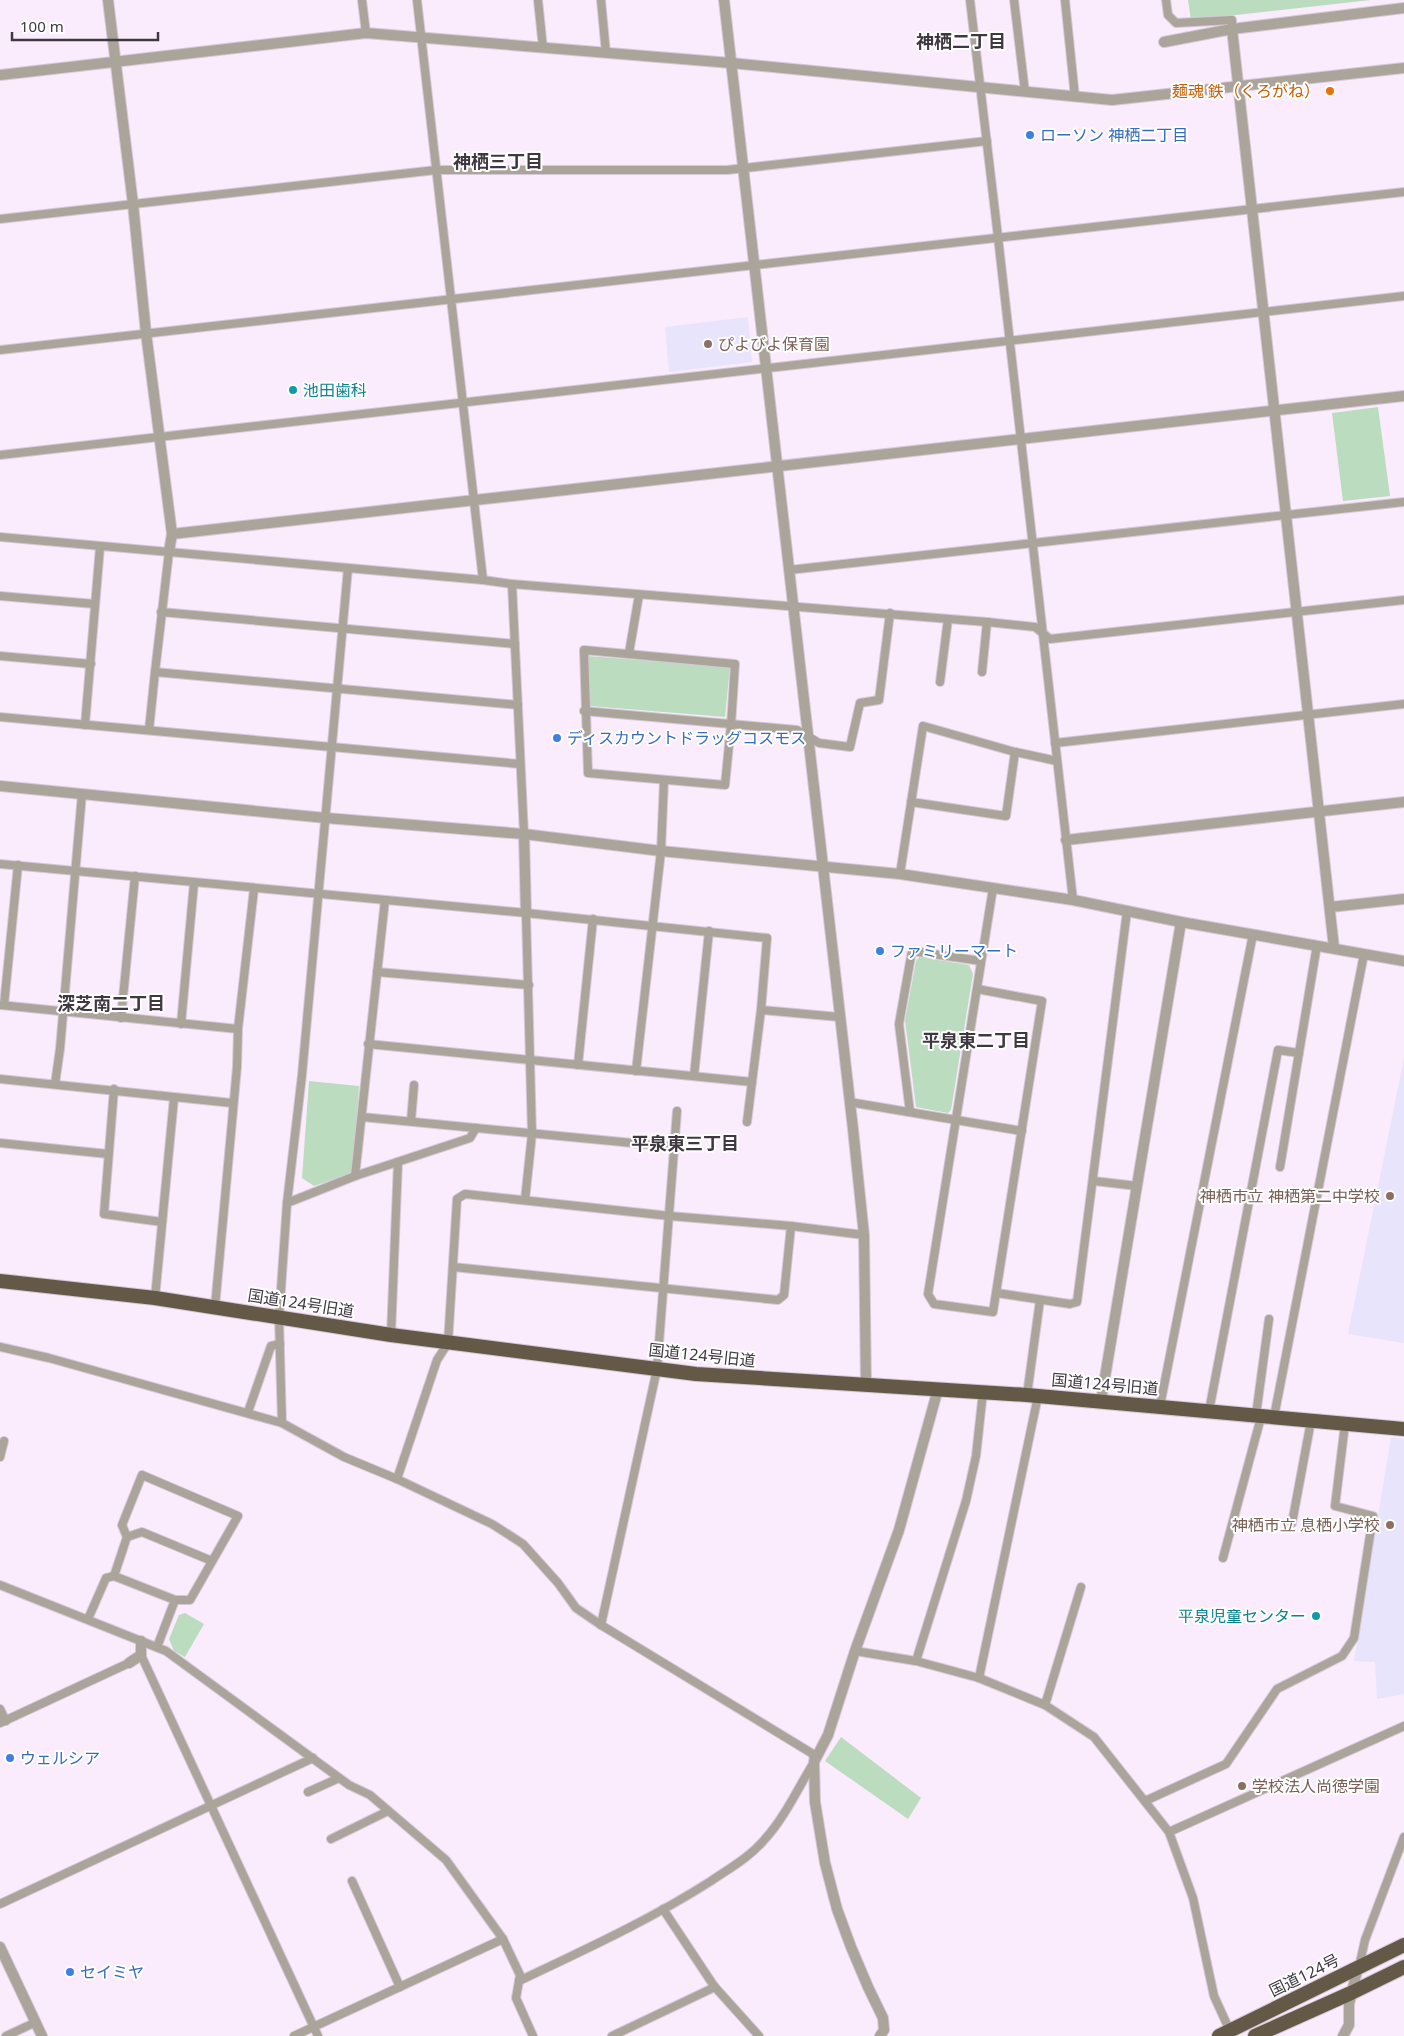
<svg xmlns="http://www.w3.org/2000/svg" width="1404" height="2036" font-family="'Noto Sans','Noto Sans JP',sans-serif">
<style>
.industrial{fill:#e7e4fb}
.green{fill:#bbdcbf}
.lines{fill:none;stroke-linecap:round;stroke-linejoin:round}
.minor-casing{stroke:#d5c8d7;stroke-width:10}
.tertiary-casing{stroke:#d5c8d7;stroke-width:12}
.trunk-casing{stroke:#d5c8d7;stroke-width:16}
.minor{stroke:#aaa49a;stroke-width:8}
.tertiary{stroke:#aaa49a;stroke-width:10}
.trunk{stroke:#645946;stroke-width:14}
.food-dot{fill:#e8710a;stroke:#fff;stroke-width:2}
.shop-dot{fill:#3f7fe0;stroke:#fff;stroke-width:2}
.education-dot{fill:#8d6e63;stroke:#fff;stroke-width:2}
.culture-dot{fill:#0f9aa8;stroke:#fff;stroke-width:2}
.labels{text-anchor:middle;dominant-baseline:central;stroke-width:4;stroke-linejoin:round;paint-order:stroke}
.food-label{font-size:16px;fill:#c56008;stroke:#fff;text-anchor:end}
.shop-label{font-size:16px;fill:#366cbe;stroke:#fff;text-anchor:start}
.education-label{font-size:16px;fill:#785e54;stroke:#fff;text-anchor:start}
.culture-label{font-size:16px;fill:#0d838f;stroke:#fff;text-anchor:start}
.street-label{font-size:16px;fill:#3f3841;stroke:#fff}
.neighbourhood-label{font-size:18px;font-weight:bold;fill:#3f3841;stroke:#fff}
</style>
<rect width="100%" height="100%" fill="#faecfd"/>
<g class="industrial">
<path d="M748 317 752 362 669 372 665 327Z"/>
<path d="M1404 1058V1343L1348 1334Z"/>
<path d="M1391 1437 1404 1439V1694L1377 1699 1375 1662 1354 1661Z"/>
</g>
<g class="green">
<path d="M1188 0H1371L1191 20Z"/>
<path d="M1378 407 1390 496 1343 501 1332 413Z"/>
<path d="M588 656 730 667 725 717 590 706Z"/>
<path d="M919 957 969 965 973 974 951 1110 948 1113 916 1107 905 1020 916 961Z"/>
<path d="M309 1081 359 1086 354 1168 349 1174 314 1186 302 1178Z"/>
<path d="M185 1613 204 1624 185 1657 174 1651 169 1639 179 1615Z"/>
<path d="M841 1737 921 1798 908 1819 825 1761Z"/>
</g>
<g class="lines">
<g class="minor-casing">
<g id="minor">
<path d="M362 0 366 33"/>
<path d="M417 0 483 580"/>
<path d="M538 0 543 48"/>
<path d="M601 0 606 53"/>
<path d="M970 0 998 237 1073 900"/>
<path d="M1014 0 1025 92"/>
<path d="M1065 0 1075 97"/>
<path d="M1166 0 1168 15 1176 23 1232 20V29"/>
<path d="M0 219 436 170H727L987 141"/>
<path d="M0 350 1404 192"/>
<path d="M0 455 1404 296"/>
<path d="M0 537 483 580 512 584 987 622 1035 627 1050 639 1404 600"/>
<path d="M169 552 155 672 518 705"/>
<path d="M789 570 1404 502"/>
<path d="M512 584 524 834"/>
<path d="M0 596 95 604"/>
<path d="M161 612 515 644"/>
<path d="M584 650 735 664 731 725 725 785 588 773Z"/>
<path d="M629 653 639 595"/>
<path d="M0 656 91 664"/>
<path d="M982 672 987 622"/>
<path d="M940 682 948 619"/>
<path d="M584 711 797 730 819 743 850 747 860 703 879 700 890 613"/>
<path d="M0 717 520 764"/>
<path d="M85 725 100 547"/>
<path d="M149 730 155 672"/>
<path d="M1055 743 1404 704"/>
<path d="M911 802 1006 816 1015 752"/>
<path d="M0 864 526 913 767 938 761 1010 747 1122"/>
<path d="M900 874 923 726 1015 752 1057 761"/>
<path d="M377 972 529 985"/>
<path d="M977 989 1042 1001 993 1312 934 1304 928 1294 993 888"/>
<path d="M0 1005 238 1029"/>
<path d="M4 1005 18 865"/>
<path d="M761 1010 839 1017"/>
<path d="M121 1018 135 876"/>
<path d="M181 1024 194 883"/>
<path d="M368 1044 752 1082"/>
<path d="M578 1065 593 919"/>
<path d="M636 1071 661 851 664 781"/>
<path d="M694 1076 709 931"/>
<path d="M0 1079 232 1103"/>
<path d="M55 1084 60 1049 82 794"/>
<path d="M114 1089 104 1214 162 1222"/>
<path d="M849 1102 1022 1131"/>
<path d="M910 1112 899 1024 912 951 981 961"/>
<path d="M362 1117 674 1147"/>
<path d="M411 1121 414 1085"/>
<path d="M0 1143 108 1154"/>
<path d="M1280 1167 1317 945"/>
<path d="M355 1176 385 900"/>
<path d="M1094 1181 1137 1186"/>
<path d="M525 1200 532 1134 526 913"/>
<path d="M287 1203 355 1176 470 1138 476 1128"/>
<path d="M453 1267 778 1300 784 1295 791 1226"/>
<path d="M997 1293 1070 1304 1077 1302 1127 911"/>
<path d="M155 1298 174 1098"/>
<path d="M215 1307 237 1067 238 1029 254 889"/>
<path d="M391 1335 398 1162"/>
<path d="M0 1347 49 1358 282 1423 344 1457 397 1479 492 1524 523 1544 558 1583 576 1608 601 1625 813 1754 814 1762C798 1788 785 1817 765 1839 750 1857 730 1868 711 1881 650 1920 584 1950 519 1981"/>
<path d="M1027 1395 1040 1300"/>
<path d="M1160 1406 1253 934"/>
<path d="M1209 1411 1278 1050 1299 1053"/>
<path d="M248 1412 271 1346 280 1344"/>
<path d="M1274 1417 1364 954"/>
<path d="M282 1423 279 1318 287 1203 302 1075 348 568"/>
<path d="M0 1457 4 1441"/>
<path d="M397 1479 437 1360 448 1343 457 1199 465 1194 670 1216 791 1226 864 1235"/>
<path d="M1292 1523 1311 1421"/>
<path d="M127 1537 142 1532 212 1561"/>
<path d="M1223 1558 1260 1421 1256 1415 1269 1319"/>
<path d="M0 1585 166 1651 349 1785 370 1795 446 1860 503 1939 520 1975 516 1998 533 2036"/>
<path d="M88 1619 106 1578 114 1576"/>
<path d="M601 1625 657 1369 677 1111"/>
<path d="M157 1647 175 1600 114 1576 127 1537 122 1525 142 1475 238 1516 190 1600H175"/>
<path d="M855 1651 916 1661 979 1678 1045 1705 1094 1737 1169 1832 1193 1898 1214 1996 1230 2031"/>
<path d="M141 1655 318 2036"/>
<path d="M916 1661 966 1501 976 1456 983 1392"/>
<path d="M979 1678 1038 1396"/>
<path d="M1045 1705 1081 1587"/>
<path d="M0 1709 6 1721"/>
<path d="M0 1723 129 1663"/>
<path d="M308 1792 339 1778"/>
<path d="M1145 1801 1226 1764 1277 1689 1342 1656 1354 1638 1373 1516 1335 1506 1345 1424"/>
<path d="M1169 1832 1404 1726"/>
<path d="M331 1839 388 1811"/>
<path d="M352 1881 400 1987"/>
<path d="M0 1904 313 1758"/>
<path d="M663 1909 714 1986 759 2036"/>
<path d="M1359 1967 1365 1940 1404 1837"/>
<path d="M6 2036 36 2022"/>
<path d="M294 2036 503 1939"/>
<path d="M612 2036 715 1987"/>
</g>
</g>
<g class="tertiary-casing">
<g id="tertiary">
<path d="M108 0 133 204 146 333 172 534 169 552"/>
<path d="M724 0 853 1129 864 1235 866 1385"/>
<path d="M1232 29 1334 948"/>
<path d="M1164 42 1232 29 1404 8"/>
<path d="M0 75 366 33 731 63 1112 100 1404 68"/>
<path d="M172 534 1404 396"/>
<path d="M0 786 326 818 524 834 661 851 900 874 1073 900 1181 922 1404 961"/>
<path d="M524 834 526 913"/>
<path d="M1066 840 1404 802"/>
<path d="M1331 907 1404 899"/>
<path d="M1101 1401 1181 922"/>
<path d="M129 1663 141 1655V1641"/>
<path d="M0 1947 42 2036"/>
<path d="M880 2036 884 2030 883 2018 868 1987 851 1947 837 1909 825 1863 815 1802 814 1762 828 1735 855 1651 899 1530 938 1389"/>
<path d="M1343 2036 1349 2025V2004L1358 1967"/>
</g>
</g>
<g class="trunk-casing">
<g id="trunk">
<path d="M0 1281 155 1298 391 1335 696 1374 1027 1395 1404 1429"/>
<path d="M1219 2036 1404 1945"/>
<path d="M1255 2036 1351 1993 1404 1967"/>
</g>
</g>
<use href="#minor" class="minor"/>
<use href="#tertiary" class="tertiary"/>
<use href="#trunk" class="trunk"/>
</g>
<circle class="food-dot" cx="1330" cy="91" r="5"/>
<g class="shop-dot">
<circle cx="1030" cy="135" r="5"/>
<circle cx="557" cy="738" r="5"/>
<circle cx="880" cy="951" r="5"/>
<circle cx="10" cy="1758" r="5"/>
<circle cx="70" cy="1972" r="5"/>
</g>
<g class="education-dot">
<circle cx="708" cy="344" r="5"/>
<circle cx="1390" cy="1196" r="5"/>
<circle cx="1390" cy="1525" r="5"/>
<circle cx="1242" cy="1786" r="5"/>
</g>
<g class="culture-dot">
<circle cx="293" cy="390" r="5"/>
<circle cx="1316" cy="1616" r="5"/>
</g>
<g class="labels">
<g class="food-label">
<text x="1320" y="91">麺魂 鉄（くろがね）</text>
</g>
<g class="shop-label">
<text x="1040" y="135">ローソン 神栖二丁目</text>
<text x="567" y="738">ディスカウントドラッグコスモス</text>
<text x="890" y="951">ファミリーマート</text>
<text x="20" y="1758">ウェルシア</text>
<text x="80" y="1972">セイミヤ</text>
</g>
<g class="education-label">
<text x="718" y="344">ぴよびよ保育園</text>
<text x="1380" y="1196" text-anchor="end">神栖市立 神栖第二中学校</text>
<text x="1380" y="1525" text-anchor="end">神栖市立 息栖小学校</text>
<text x="1252" y="1786">学校法人尚徳学園</text>
</g>
<g class="culture-label">
<text x="303" y="390">池田歯科</text>
<text x="1306" y="1616" text-anchor="end">平泉児童センター</text>
</g>
<g class="street-label">
<text transform="translate(301 1303) rotate(9)">国道124号旧道</text>
<text transform="translate(702 1355) rotate(6)">国道124号旧道</text>
<text transform="translate(1105 1384) rotate(5)">国道124号旧道</text>
<text transform="translate(1304 1975) rotate(-26)">国道124号</text>
</g>
<g class="neighbourhood-label">
<text x="961" y="41">神栖二丁目</text>
<text x="498" y="161">神栖三丁目</text>
<text x="111" y="1003">深芝南二丁目</text>
<text x="976" y="1040">平泉東二丁目</text>
<text x="685" y="1143">平泉東三丁目</text>
</g>
</g>
<path d="M12 32v8h146v-8" fill="none" stroke="#3f3841" stroke-width="2.5"/>
<text x="20" y="32" font-size="15" fill="#3f3841" stroke="#ffffff" stroke-width="4" paint-order="stroke">100 m</text>
</svg>
